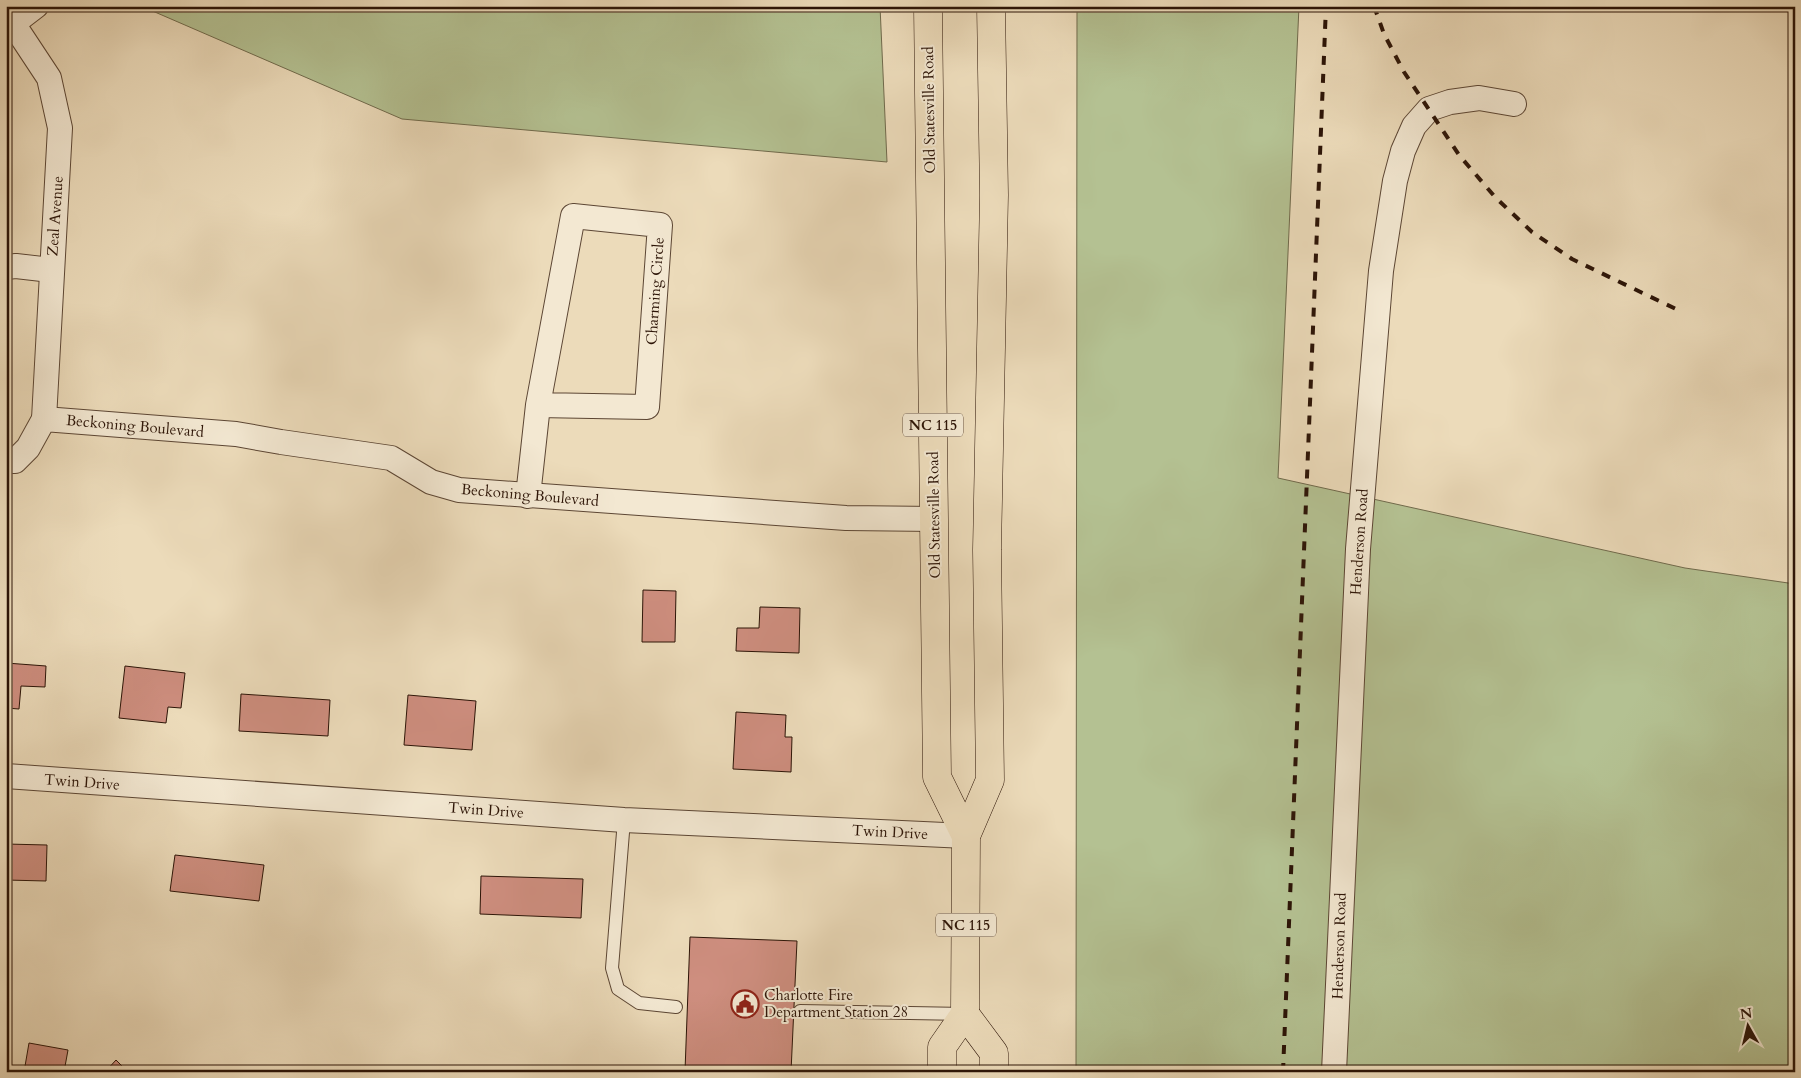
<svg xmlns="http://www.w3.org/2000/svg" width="1801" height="1078" font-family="Cardo,serif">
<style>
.green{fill:#b4c192;stroke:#706a4c}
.building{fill:#ce8e7f;stroke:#2c1407}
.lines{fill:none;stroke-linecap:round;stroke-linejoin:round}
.lane-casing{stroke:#5c4634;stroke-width:14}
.street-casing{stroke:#5c4634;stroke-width:26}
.primary-casing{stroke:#2c1407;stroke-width:29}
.lane{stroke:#f3e8d2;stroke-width:12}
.street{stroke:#f3e8d2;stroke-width:24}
.primary{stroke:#ecdbba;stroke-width:28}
.rail{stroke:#2c1407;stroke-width:4;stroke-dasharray:9 9;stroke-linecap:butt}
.labels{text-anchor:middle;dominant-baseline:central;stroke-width:4;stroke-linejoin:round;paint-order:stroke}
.shield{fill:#f3e8d2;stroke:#685444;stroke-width:1}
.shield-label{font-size:14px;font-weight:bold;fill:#2c1407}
.street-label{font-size:15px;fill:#2c1407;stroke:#f3e8d2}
.poi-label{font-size:15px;fill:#2c1407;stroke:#f3e8d2;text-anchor:start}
</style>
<rect width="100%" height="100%" fill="#ecdbba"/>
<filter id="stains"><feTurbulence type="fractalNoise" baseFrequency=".004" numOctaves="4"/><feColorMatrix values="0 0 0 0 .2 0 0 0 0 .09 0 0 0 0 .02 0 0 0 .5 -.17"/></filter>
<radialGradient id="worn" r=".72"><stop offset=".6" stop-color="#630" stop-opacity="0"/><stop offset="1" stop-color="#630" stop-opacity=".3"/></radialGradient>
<g class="green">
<path d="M141 6H880L887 162 402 119Z"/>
<path d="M1077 6H1299L1278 478 1685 568 1795 584V1072H1076Z"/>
</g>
<g class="building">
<path d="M643 590 676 591 675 642H642Z"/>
<path d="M760 607 800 608 799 653 736 651 737 628H759Z"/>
<path d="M6 663 46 666 45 687 21 686 19 709 6 708Z"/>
<path d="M125 666 185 673 181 708 168 707 166 723 119 718Z"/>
<path d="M241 694 330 700 328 736 239 731Z"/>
<path d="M408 695 476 701 472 750 404 745Z"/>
<path d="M736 712 786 715 785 737H792L791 772 733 769Z"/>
<path d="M6 844 47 845 46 881 6 880Z"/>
<path d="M175 855 264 865 259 901 170 891Z"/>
<path d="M481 876 583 879 581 918 480 914Z"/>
<path d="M690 937 797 941 791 1072 685 1071Z"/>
<path d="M29 1043 68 1050 64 1072H24Z"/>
<path d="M116 1060 128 1072H105Z"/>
</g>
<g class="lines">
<g class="lane-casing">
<g id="lane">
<path d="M624 820 612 968 618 989 639 1003 676 1007"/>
<path d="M800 1011 965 1014"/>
</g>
</g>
<g class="street-casing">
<g id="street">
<path d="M14 25 49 78 60 128 44 419"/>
<path d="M6 29 36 6"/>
<path d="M6 267 16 266 51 270"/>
<path d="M6 461H15L28 448 44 419 236 434 281 442 391 458 431 482 459 490 846 518 935 519"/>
<path d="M528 496 538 405 573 216 660 225 647 407 538 405"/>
<path d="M6 776 624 820 966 836"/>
<path d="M1334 1072 1358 549 1381 271 1395 181 1403 151 1414 126 1429 109 1450 102 1479 98 1514 104"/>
</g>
</g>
<g class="primary-casing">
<g id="primary">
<path d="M928 6 937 777 966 836"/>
<path d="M965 1014 994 1053V1072"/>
<path d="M942 1072V1047L965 1014 966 836 990 780 987 550 994 195 991 6"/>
</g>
</g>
<use href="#lane" class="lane"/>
<use href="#street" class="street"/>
<use href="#primary" class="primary"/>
<g class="rail">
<path d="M1374 6 1384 34 1404 72 1459 155 1495 197 1532 232 1572 259 1680 311"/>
<path d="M1283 1072 1326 6"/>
</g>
</g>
<defs>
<g id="civic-ring" transform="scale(1.4375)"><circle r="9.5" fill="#f3e8d2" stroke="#8f2418" stroke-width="1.5"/><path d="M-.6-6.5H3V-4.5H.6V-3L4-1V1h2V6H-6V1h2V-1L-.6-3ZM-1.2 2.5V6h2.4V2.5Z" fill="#8f2418"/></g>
</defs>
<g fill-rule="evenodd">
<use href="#civic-ring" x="745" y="1004"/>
</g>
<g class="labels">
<g class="shield">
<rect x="903" y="413.5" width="60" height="23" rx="4"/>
<rect x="936" y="913.5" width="60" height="23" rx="4"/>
</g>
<g class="shield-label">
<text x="933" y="425">NC 115</text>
<text x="966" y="925">NC 115</text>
</g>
<g class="street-label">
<text transform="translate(929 110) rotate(-91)">Old Statesville Road</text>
<text transform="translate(55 216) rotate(-86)">Zeal Avenue</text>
<text transform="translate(655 291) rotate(-86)">Charming Circle</text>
<text transform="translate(135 426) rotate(5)">Beckoning Boulevard</text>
<text transform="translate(530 495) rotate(5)">Beckoning Boulevard</text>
<text transform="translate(934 515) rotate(-91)">Old Statesville Road</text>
<text transform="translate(1359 542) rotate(-86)">Henderson Road</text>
<text transform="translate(82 782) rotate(4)">Twin Drive</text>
<text transform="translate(486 810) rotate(4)">Twin Drive</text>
<text transform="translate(890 832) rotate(3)">Twin Drive</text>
<text transform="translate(1339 946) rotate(-88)">Henderson Road</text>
</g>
<g class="poi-label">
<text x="764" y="995">Charlotte Fire<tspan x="764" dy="17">Department Station 28</tspan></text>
</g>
</g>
<rect width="1801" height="1078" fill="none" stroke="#ecdbba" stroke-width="25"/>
<rect x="8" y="8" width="1786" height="1063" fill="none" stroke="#2c1407" stroke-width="2.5"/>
<rect x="12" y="12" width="1776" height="1053" fill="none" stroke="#2c1407"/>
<g transform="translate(1748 1026) rotate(352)" stroke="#f3e8d2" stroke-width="4" paint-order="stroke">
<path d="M0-4L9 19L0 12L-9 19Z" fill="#2c1407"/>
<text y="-8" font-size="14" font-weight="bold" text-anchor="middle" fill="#2c1407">N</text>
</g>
<rect width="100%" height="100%" filter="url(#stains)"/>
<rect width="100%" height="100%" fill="url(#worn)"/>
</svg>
